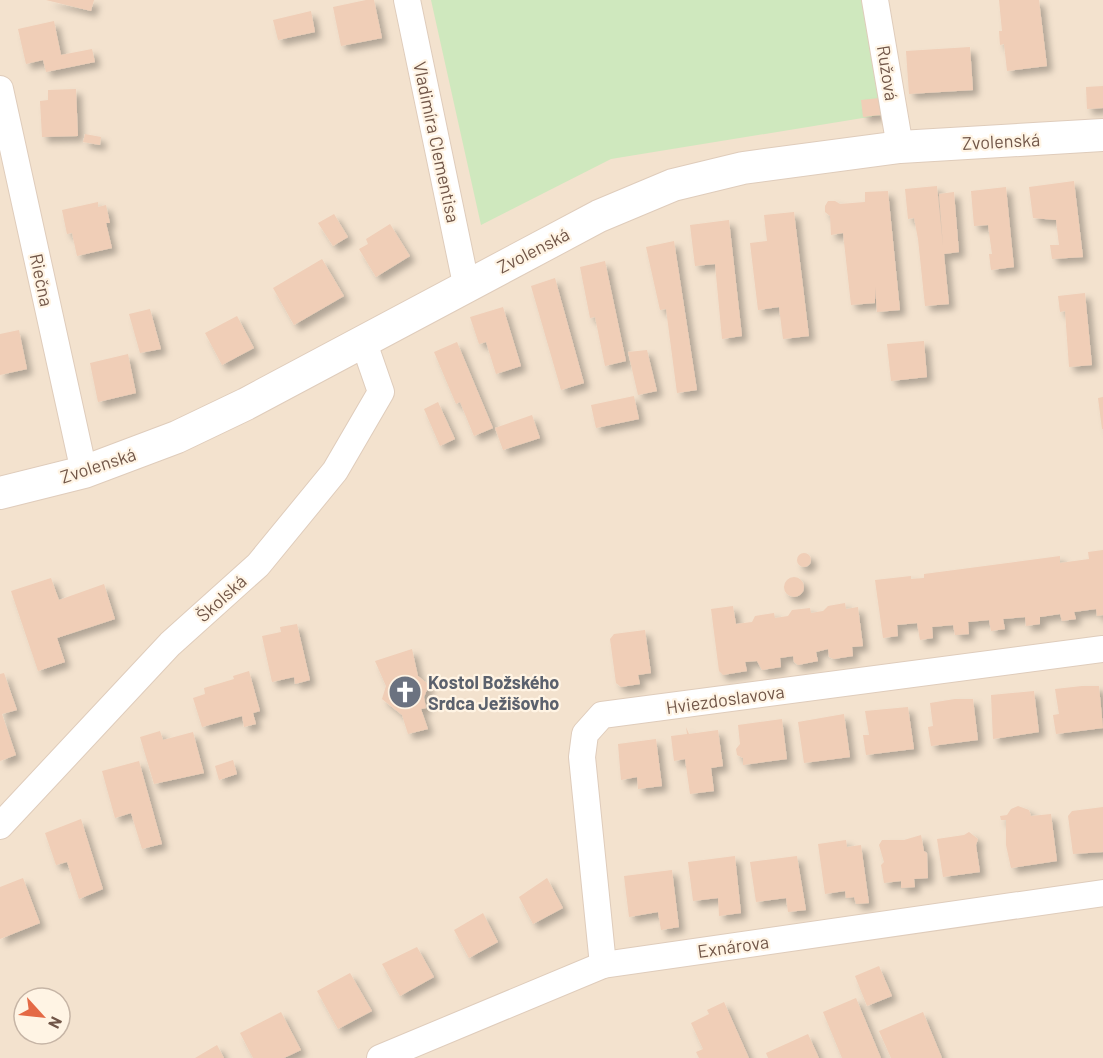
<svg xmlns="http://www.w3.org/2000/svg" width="1103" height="1058" font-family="Barlow,sans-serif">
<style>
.residential{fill:#f3e2ce;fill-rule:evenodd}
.green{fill:#cfe8be}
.building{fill:#f0ceb7;filter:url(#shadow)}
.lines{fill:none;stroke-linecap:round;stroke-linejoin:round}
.minor-casing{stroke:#dfccbb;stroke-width:28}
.tertiary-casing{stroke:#dfccbb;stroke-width:34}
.minor{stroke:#fff;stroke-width:26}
.tertiary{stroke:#fff;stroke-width:32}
.labels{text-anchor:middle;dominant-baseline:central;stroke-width:4.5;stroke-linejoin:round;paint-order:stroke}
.street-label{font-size:18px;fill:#715648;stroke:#fff4e4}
.worship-label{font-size:18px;font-weight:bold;fill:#5b616d;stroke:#fff4e4;text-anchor:start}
</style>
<defs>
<filter id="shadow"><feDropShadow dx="5.5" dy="5.5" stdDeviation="3" flood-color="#0004"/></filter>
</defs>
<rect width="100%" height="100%" fill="#fbf0df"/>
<path class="residential" d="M0 0H1103V1058H0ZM24 998H60V1034H24Z"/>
<path class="green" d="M431 0H862L881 115 611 159 481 225Z"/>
<g class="building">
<path d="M46 0H94L91 11Z"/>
<path d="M366 0H374L382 38 341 46 333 7Z"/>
<path d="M999 0H1039L1047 66 1007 71 1004 44 1000 45 999 31H1002Z"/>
<path d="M311 11 315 32 278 40 273 20Z"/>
<path d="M54 21 61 55 92 49 95 62 46 72 43 60 26 64 18 29Z"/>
<path d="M970 47 973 90 909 94 906 51Z"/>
<path d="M1103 86V108L1087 109 1086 87Z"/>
<path d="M76 89 78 136 42 137 40 101 48 100V90Z"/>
<path d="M879 98 881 115 863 117 861 100Z"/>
<path d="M85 134 101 137 100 145 83 142Z"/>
<path d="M1074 181 1083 257 1052 259 1050 245H1059L1056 220 1033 218 1029 187Z"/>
<path d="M937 186 943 246 939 194 954 192 959 252 944 254 949 304 925 306 918 239 914 218 908 219 905 189Z"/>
<path d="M1006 187 1014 267 991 270 989 254H992L988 225 974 226 971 191Z"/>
<path d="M888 191 900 310 877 312 875 287V303L851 305 843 233 831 235 830 216 825 212V206L828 201H835L840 204 865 202V192Z"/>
<path d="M98 202V207L106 205 110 223H106L112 248 77 256 72 233 67 234 62 210Z"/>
<path d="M794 212 809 336 783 339 779 307 758 310 750 243 767 241 764 215Z"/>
<path d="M334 214 348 237 333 246 318 223Z"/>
<path d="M729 220 742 336 722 339 715 264 695 266 690 225Z"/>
<path d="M390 224 410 256 376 277 359 249 368 244 366 239Z"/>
<path d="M674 241 697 390 677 393 666 309 660 310 646 247Z"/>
<path d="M322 259 344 296 294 325 273 288Z"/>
<path d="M605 261 626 361 605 366 595 317 590 318 580 267Z"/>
<path d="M555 278 584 383 561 390 531 286Z"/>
<path d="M1085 293 1092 365 1069 367 1065 311 1060 312 1058 296Z"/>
<path d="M503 307 521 366 496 374 486 342 479 344 470 317Z"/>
<path d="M150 309 161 349 140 353 129 314Z"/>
<path d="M237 316 254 348 222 365 205 333Z"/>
<path d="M19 330 27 369 0 375V334Z"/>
<path d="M924 341 927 377 891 381 887 344Z"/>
<path d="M457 342 493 428 474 436 460 402 456 404 434 352Z"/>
<path d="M647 350 657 391 638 395 628 352Z"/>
<path d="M128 354 136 393 98 402 90 363Z"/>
<path d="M634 396 639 419 596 428 591 405Z"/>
<path d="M1103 397V429H1102L1098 398Z"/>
<path d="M438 402 455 439 440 446 424 409Z"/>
<path d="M532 415 540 438 503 450 495 428Z"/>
<path d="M1103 550V615L1097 616 1096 609 1074 612 1076 619 1062 621 1060 614 1040 617V624L1026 626 1025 617 1003 619 1005 629 991 631 989 620 968 622 969 634 955 635 953 625 932 627 933 638 920 640 917 623 897 625 898 636 883 638 875 580 911 576V579L924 578V574L1060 556V563L1089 559 1088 552Z"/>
<circle cx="804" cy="560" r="7"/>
<circle cx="794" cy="587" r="10"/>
<path d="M51 578 59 600 104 584 115 619 57 638 65 662 38 671 11 591Z"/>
<path d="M845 603 846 609 858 607 863 646 852 647 853 656 834 659 829 657 828 649 816 652 818 661 798 665 794 662 793 656 780 658 781 667 762 670 757 661 745 662 747 671 723 675 719 671 711 609 733 606 736 624 752 622 755 616 774 613 775 618 788 616 792 610 810 608 811 613 823 611 828 606Z"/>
<path d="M297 624 310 680 295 684 294 677 272 682 262 636 281 632 280 627Z"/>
<path d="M645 630 651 673 638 675 640 684 621 687 616 683 610 639 614 634Z"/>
<path d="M412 649 418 676 429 685 424 697 426 708 421 709 428 729 408 734 402 715 382 699 386 686 375 661Z"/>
<path d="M249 671 260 711 253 713 256 724 244 727 242 716 202 727 193 698 205 694 204 688 234 679 233 676Z"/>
<path d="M4 673 17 710 2 714 16 755 0 761V674Z"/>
<path d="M1082 686H1099L1103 728 1056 734 1053 715 1059 714 1055 689Z"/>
<path d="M1034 691 1039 732 993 739 991 695Z"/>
<path d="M955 699H973L978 740 931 746 928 727 933 726 930 703Z"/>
<path d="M908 707 914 749 866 755 863 735H869L865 711Z"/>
<path d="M844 714 850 757 804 763 798 722Z"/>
<path d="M782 719 787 759 743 765V758L737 755 736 749 740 744 738 725Z"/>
<path d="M686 727 689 734 718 730 723 766 711 768 714 791 690 794 685 759 674 761 671 736 687 734Z"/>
<path d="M160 731 163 740 193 732 204 773 154 784 140 737Z"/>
<path d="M656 739 662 786 638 789 637 777 621 780 618 744Z"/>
<path d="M233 760 237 774 219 780 215 766Z"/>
<path d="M139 761 162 844 142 849 131 813 115 818 102 771Z"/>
<path d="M1018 806 1029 810 1031 816 1051 814 1057 861 1011 868 1006 845V820H1001L1000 816 1007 815 1011 809Z"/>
<path d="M1103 807V852L1073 854 1068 816 1072 811Z"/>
<path d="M81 819 103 889 79 899 67 862 56 865 45 833Z"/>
<path d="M969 832 978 839 976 845 980 872 943 877 937 839 964 835Z"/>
<path d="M921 835 924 851 927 853 928 878 914 879 915 887 901 888V881L884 883 881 865 884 862 879 845 882 840H904Z"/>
<path d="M846 840 847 847 861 845 869 903 856 904 854 897 846 898 845 891 825 894 818 844Z"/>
<path d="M735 856 741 913 719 916 718 898 693 901 688 862Z"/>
<path d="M797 856 806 910 788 912 786 898 756 902 750 862Z"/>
<path d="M672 870 679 927 661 930 658 912 629 917 624 876Z"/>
<path d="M23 878 40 923 0 939V887Z"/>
<path d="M547 878 563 908 533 924 519 897Z"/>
<path d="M483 913 498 942 469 958 454 930Z"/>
<path d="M417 947 434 977 400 996 382 964Z"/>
<path d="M879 966 892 996 867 1006 855 976Z"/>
<path d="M350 973 372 1011 338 1029 317 991Z"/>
<path d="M856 998 881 1058H842L823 1012Z"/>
<path d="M724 1002 749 1058H699L696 1052 703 1049 691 1023 709 1014 707 1010Z"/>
<path d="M281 1012 301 1050 284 1058H253L240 1033Z"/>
<path d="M923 1012 942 1058H891L879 1031Z"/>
<path d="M808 1034 819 1058H768L766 1053Z"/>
<path d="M217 1045 224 1058H195Z"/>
</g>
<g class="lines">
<g class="minor-casing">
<g id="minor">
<path d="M407 0 466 284"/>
<path d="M875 0 900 147"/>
<path d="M0 89 84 472"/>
<path d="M0 826 170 644 258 565 335 471 381 392 363 340"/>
<path d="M603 965 582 757 585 734 602 715 1103 649"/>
<path d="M380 1058 603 965 1103 893"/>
</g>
</g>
<g class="tertiary-casing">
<path id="tertiary" d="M0 493 84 472 177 437 246 404 599 216 673 185 743 168 900 147 1103 135"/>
</g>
<use href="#minor" class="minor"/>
<use href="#tertiary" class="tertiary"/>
</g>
<defs>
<g id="church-disc" transform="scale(1.725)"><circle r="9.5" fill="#6b7280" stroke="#fff4e4"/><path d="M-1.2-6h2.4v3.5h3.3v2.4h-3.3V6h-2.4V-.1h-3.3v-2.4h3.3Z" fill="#fff"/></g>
</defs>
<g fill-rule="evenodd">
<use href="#church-disc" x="405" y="692"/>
</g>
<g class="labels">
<g class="street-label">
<text transform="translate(888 73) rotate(81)">Ružová</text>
<text transform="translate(1001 141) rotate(-3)">Zvolenská</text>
<text transform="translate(437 142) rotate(78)">Vladimíra Clementisa</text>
<text transform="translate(533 250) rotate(-27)">Zvolenská</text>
<text transform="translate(42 280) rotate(78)">Riečna</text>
<text transform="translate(98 465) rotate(-18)">Zvolenská</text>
<text transform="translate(221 598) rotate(-42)">Školská</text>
<text transform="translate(725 699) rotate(-8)">Hviezdoslavova</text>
<text transform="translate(733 946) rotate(-8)">Exnárova</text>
</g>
<g class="worship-label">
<text x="428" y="682">Kostol Božského<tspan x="428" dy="21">Srdca Ježišovho</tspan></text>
</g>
</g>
<g transform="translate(42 1016) rotate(117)"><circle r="28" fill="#fff4e4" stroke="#c6b5a6" stroke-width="1.5"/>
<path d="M0-4.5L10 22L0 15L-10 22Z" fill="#e46945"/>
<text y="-9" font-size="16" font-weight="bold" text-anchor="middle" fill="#715648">N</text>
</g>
</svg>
